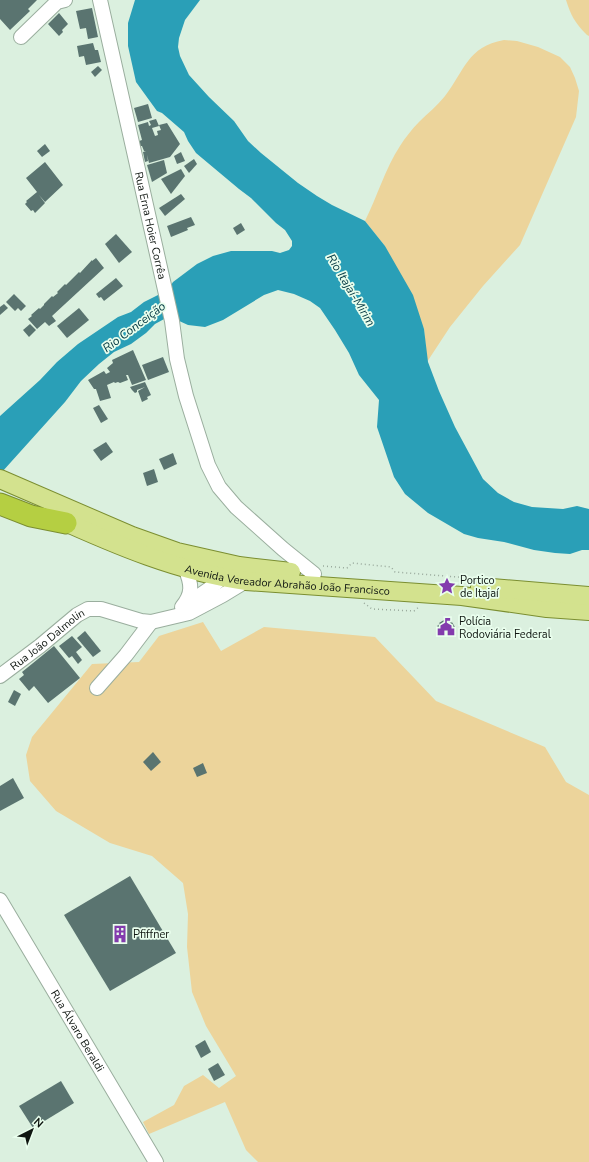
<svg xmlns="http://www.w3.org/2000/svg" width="589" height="1162" font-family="'Nunito Sans',sans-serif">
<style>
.green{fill:#ecd49b}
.water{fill:#2a9fb7}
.building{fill:#5a7470}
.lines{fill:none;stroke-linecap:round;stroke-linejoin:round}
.minor-casing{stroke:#9aae9e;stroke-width:16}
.major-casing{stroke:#7b8e31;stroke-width:20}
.highway-casing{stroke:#7b8e31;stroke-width:23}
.path{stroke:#99a99c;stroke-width:1.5;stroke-dasharray:1 3;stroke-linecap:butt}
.minor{stroke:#fff;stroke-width:14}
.major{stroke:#d3e28e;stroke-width:18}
.highway{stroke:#b5cf42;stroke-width:21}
.labels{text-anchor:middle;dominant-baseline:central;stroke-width:3.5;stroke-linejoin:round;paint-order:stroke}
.street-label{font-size:11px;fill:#0f1611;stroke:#e9feed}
.poi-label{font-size:11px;fill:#0f1611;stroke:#e9feed;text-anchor:start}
.water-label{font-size:12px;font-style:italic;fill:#003640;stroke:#e9feed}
</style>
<rect width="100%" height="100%" fill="#dbf0df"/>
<g class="green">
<path d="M566 0H589V36L587 35C575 23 571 16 566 0Z"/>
<path d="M504 40 517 41 538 47 560 57 570 67 575 78 579 91 576 117 520 245 483 286 450 327 427 362 424 329 385 246 365 221C377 197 385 169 400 146 405 138 412 129 419 122 428 113 437 106 445 96 465 70 467 47 504 40Z"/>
<path d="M203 622 221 651 264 627 375 637 436 701 545 747 566 782 589 795V1162H258L246 1150 225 1102 149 1134 143 1122 174 1105 184 1086 203 1075 219 1088 236 1076 206 1026 192 992 187 947 188 914 183 883 152 856 110 843 56 811 30 781 26 755 32 737 92 664 139 662 159 636Z"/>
</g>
<path class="water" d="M135 0H200L185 20 179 38 178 47 180 56 189 75 209 97 234 121 248 141 261 153 298 183 317 196 332 205 365 221 385 246 413 295 424 329 428 362 439 391 455 427 483 479 498 493 514 502 532 507 563 509 577 506 589 509V550H582L570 554 555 553 534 550 504 542 478 538 464 534 428 513 405 494 394 477 377 427 379 400 359 375 349 353 335 330 320 308 310 301 294 294 278 290 264 295 223 320 205 327 188 325 177 320 166 318 155 324 146 333 131 344 114 352 99 364 81 381 65 402 2 472 0 471V416L40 380 57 362 78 344 118 317 131 312 144 302 168 290 173 282 197 264 213 256 231 251H272L280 253 289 250 292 246V241L285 230 276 223 251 198 239 189 196 153 188 141 184 132 162 113 157 111 136 82 128 46V23Z"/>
<g class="building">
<path d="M0 0H37L28 9 30 11 10 30 0 19Z"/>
<path d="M92 8 98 37 88 39 86 28 80 29 76 11Z"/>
<path d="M59 13 68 24 62 30 63 32 59 36 48 24Z"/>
<path d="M93 43 95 50H98L101 62 86 65 84 56 79 57 77 46Z"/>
<path d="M98 66 102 70 95 77 91 72Z"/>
<path d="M148 104 152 118 138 122 134 108Z"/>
<path d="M156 119 159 126 152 128 155 136 158 135 157 131 161 130 159 125 167 123 180 144 170 157 149 163 147 155 148 161 145 162 143 152 146 151H144L142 146H140L139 141 142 140 138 125 148 122 149 126 151 125 149 121Z"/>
<path d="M45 144 50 151 42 157 37 151Z"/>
<path d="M181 152 185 161 177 164 174 156Z"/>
<path d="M194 159 197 164 189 173 184 166Z"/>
<path d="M164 160 167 173 152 182 147 165Z"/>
<path d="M45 162 63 185 45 202 39 195 45 203 35 213 33 210 31 211 25 204 27 202 26 201 37 192 26 178Z"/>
<path d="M181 169 185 176 171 194 161 179Z"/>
<path d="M181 194 185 199 165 216 159 208Z"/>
<path d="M191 217 195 225 187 228 188 230 171 237 167 226Z"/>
<path d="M241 223 245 230 237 235 233 228Z"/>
<path d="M116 234 132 252 119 263 105 244Z"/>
<path d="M96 258 104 268 52 316 56 321 49 326 45 322 37 329 28 319 32 316 31 315 39 308 40 309 44 305V304L52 296 53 297 58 293 57 292 65 284 66 285 79 272 80 273 92 260V261Z"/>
<path d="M116 278 123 286 104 301 101 297 99 298 96 294Z"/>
<path d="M14 294 26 306 21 311 18 308 15 311 6 302Z"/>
<path d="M4 304 8 308 0 315V307Z"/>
<path d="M79 308 89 320 67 338 57 326Z"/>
<path d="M30 324 36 330 29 337 23 330Z"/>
<path d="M133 350 146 380 132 385 128 375H126L128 380 120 383 118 382 115 383 114 382 107 385 111 398 100 401 96 389H94L88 380 104 371 106 374 110 372 107 368 113 363 112 360Z"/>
<path d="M163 357 169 372 148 380 142 365Z"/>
<path d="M145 382 151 395 147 397 148 399 142 402 138 391 145 387 137 390V392L135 393 132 390 130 387Z"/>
<path d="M99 405 108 419 101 423 93 408Z"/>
<path d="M106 442 113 452 101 461 93 450Z"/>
<path d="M173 453 177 464 164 470 159 459Z"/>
<path d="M154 469 158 482 147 486 143 473Z"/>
<path d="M447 618 449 620 450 619 455 627 449 634 448 633 446 636 443 633 439 637 436 633 440 629 437 626 440 624 439 623Z"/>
<path d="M85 631 101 651 93 657 77 638Z"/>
<path d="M72 636 82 647 76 652 82 660 78 664 72 656 69 658 59 646Z"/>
<path d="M54 646 80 678 48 703 34 686 29 691 19 679 24 675 22 672Z"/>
<path d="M14 690 21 694 15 706 8 702Z"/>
<path d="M153 752 161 762 151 771 143 762Z"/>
<path d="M203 763 207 773 197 777 193 768Z"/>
<path d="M13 778 24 798 0 811V786Z"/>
<path d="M130 876 176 953 110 991 64 915Z"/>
<path d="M205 1040 211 1052 201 1058 195 1046Z"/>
<path d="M218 1063 225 1075 214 1081 208 1069Z"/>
<path d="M61 1081 74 1103 33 1128 19 1106Z"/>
</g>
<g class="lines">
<g class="minor-casing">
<g id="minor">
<path id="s1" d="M100 0 172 321 177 359 186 396 208 465 219 487 236 507 283 549 314 574"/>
<path d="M21 37 57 2 65 0"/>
<path d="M182 607C193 594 192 584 185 568"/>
<path d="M183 607 209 589 229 572"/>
<path id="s2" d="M0 676 40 646 77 615 88 609H101L141 621 151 622 189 613 223 595 246 581"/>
<path d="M97 688 126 655 151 622"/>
<path id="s3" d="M0 900 156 1162"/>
</g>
</g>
<g class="major-casing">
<g id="major">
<path d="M0 479 132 536 177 552 239 566 291 572"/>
<path id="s4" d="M54 517C116 545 179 572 246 581L462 596 547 608 589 611"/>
<path d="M480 587 589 596"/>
</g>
</g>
<g class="highway-casing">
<path id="highway" d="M0 504 31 516 66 523"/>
</g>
<g class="path">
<path d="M323 566 347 568 352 563 391 567 395 572 470 578"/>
<path d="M364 603 372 609 414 611 419 607"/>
</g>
<use href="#minor" class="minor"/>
<use href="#major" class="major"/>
<use href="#highway" class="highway"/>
</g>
<defs>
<g id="sight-bare" transform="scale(1.38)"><path d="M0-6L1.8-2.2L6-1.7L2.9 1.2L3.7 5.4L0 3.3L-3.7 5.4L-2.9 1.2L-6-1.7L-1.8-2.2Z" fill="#833bad" stroke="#e9feed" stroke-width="2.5" paint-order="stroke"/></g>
<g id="civic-bare" transform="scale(1.38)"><path d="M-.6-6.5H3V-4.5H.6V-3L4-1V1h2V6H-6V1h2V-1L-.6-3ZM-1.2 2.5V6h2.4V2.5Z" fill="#833bad" stroke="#e9feed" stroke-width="2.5" paint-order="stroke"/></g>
<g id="building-bare" transform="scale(1.38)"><path d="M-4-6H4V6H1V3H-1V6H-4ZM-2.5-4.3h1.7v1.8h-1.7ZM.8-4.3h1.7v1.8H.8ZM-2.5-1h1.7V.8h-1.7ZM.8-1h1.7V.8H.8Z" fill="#833bad" stroke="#e9feed" stroke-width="2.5" paint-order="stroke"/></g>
</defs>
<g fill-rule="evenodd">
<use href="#sight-bare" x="447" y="586"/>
<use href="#civic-bare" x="446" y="627"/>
<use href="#building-bare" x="120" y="934"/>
</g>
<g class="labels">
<g class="street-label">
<text stroke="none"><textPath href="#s1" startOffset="231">Rua Erna Hoier Corrêa</textPath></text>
<text stroke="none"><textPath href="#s4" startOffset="244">Avenida Vereador Abrahão João Francisco</textPath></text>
<text stroke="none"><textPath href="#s2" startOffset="60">Rua João Dalmolin</textPath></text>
<text stroke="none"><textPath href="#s3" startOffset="152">Rua Álvaro Beraldi</textPath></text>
</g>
<g class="poi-label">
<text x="460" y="580">Portico<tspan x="460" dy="13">de Itajaí</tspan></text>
<text x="459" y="621">Polícia<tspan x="459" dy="13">Rodoviária Federal</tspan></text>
<text x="133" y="934">Pfiffner</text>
</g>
<g class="water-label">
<text transform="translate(351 290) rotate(59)">Rio Itajaí-Mirim</text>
<text transform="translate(134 327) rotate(-37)">Rio Conceição</text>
</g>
</g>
<g transform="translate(32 1130) rotate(42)" stroke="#e9feed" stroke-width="3" paint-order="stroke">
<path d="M0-3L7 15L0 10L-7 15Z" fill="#0f1611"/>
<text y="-6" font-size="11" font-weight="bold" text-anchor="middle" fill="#0f1611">N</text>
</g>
</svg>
